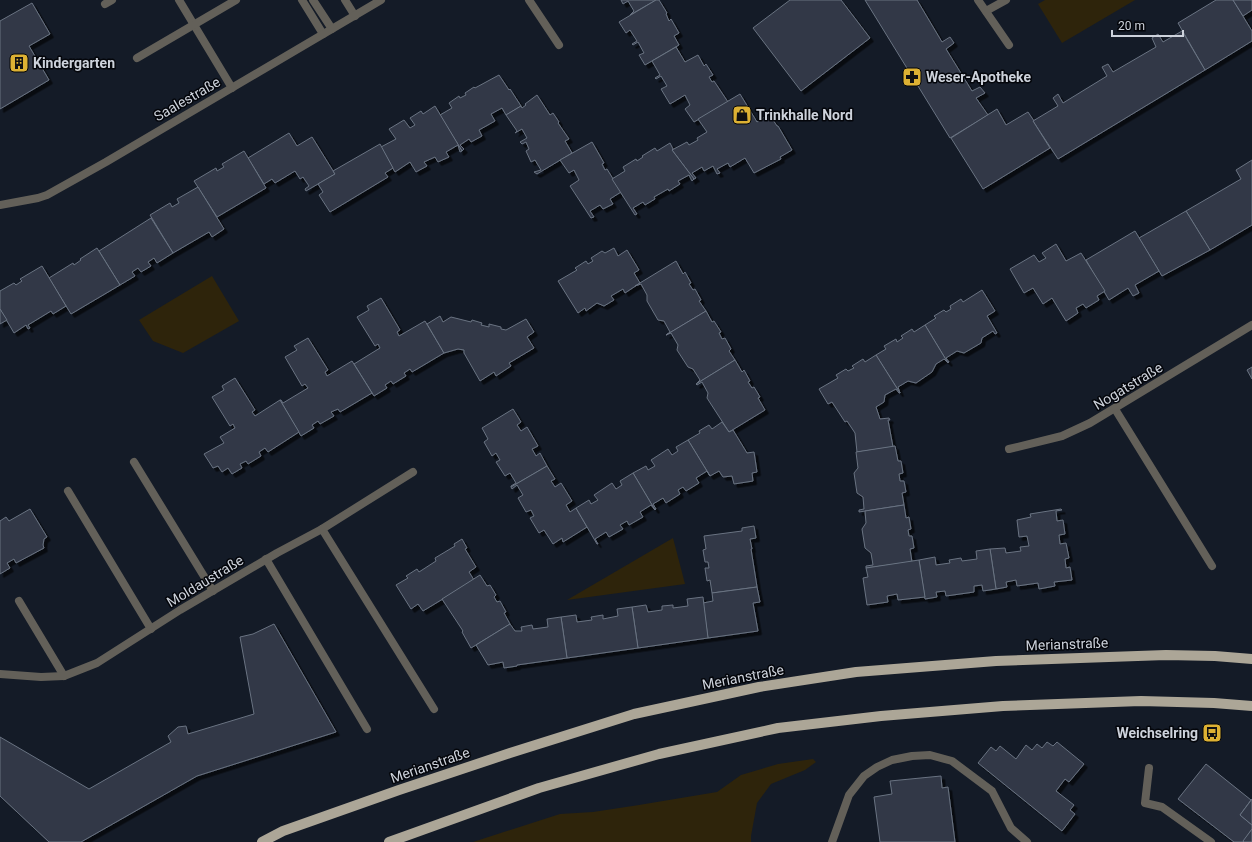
<svg xmlns="http://www.w3.org/2000/svg" width="1252" height="842" font-family="Roboto,sans-serif">
<style>
.green{fill:#2e240b}
.building{fill:#303846;stroke:#6a7382;filter:url(#shadow)}
.lines{fill:none;stroke-linecap:round;stroke-linejoin:round}
.service{stroke:#636059;stroke-width:8}
.minor{stroke:#636059;stroke-width:8}
.primary{stroke:#aca697;stroke-width:10}
.labels{text-anchor:middle;dominant-baseline:central;stroke-width:3;stroke-linejoin:round;paint-order:stroke}
.poi-label{font-size:14px;font-weight:bold;fill:#cdd2db;stroke:#04060b;text-anchor:start}
.street-label{font-size:14px;fill:#cdd2db;stroke:#04060b}
</style>
<defs>
<filter id="shadow"><feDropShadow dx="3.5" dy="3.5" stdDeviation="0" flood-color="#0009"/></filter>
</defs>
<rect width="100%" height="100%" fill="#141b27"/>
<g class="green">
<path d="M1045 0H1135L1062 43 1038 4Z"/>
<path d="M212 276 239 321 183 353 153 341 139 320Z"/>
<path d="M673 538 685 584 567 600Z"/>
<path d="M813 759 816 762 805 770 771 784 757 803 751 836V842H473L560 814 593 812 639 805 717 792 741 775 778 764Z"/>
</g>
<g class="building">
<path d="M621 0H656L630 15 634 11 628 1 623 4Z"/>
<path d="M656 0H659L667 13 666 14 669 21 671 19 679 33 674 36 679 45 645 65 639 55 644 53 638 42 633 45 632 44 637 41 630 30 626 33 619 22Z"/>
<path d="M790 0H841L870 38 801 91 753 28Z"/>
<path d="M865 0H917L942 42 950 37 954 43 946 49 972 91 980 87 985 93 976 98 988 115 950 138Z"/>
<path d="M1216 0H1233L1252 31V41L1205 70 1178 23Z"/>
<path d="M1233 0H1252V10L1243 16Z"/>
<path d="M32 3 50 34 29 46 49 80 0 109V21Z"/>
<path d="M1182 31 1205 70 1058 159 1033 121 1058 106 1053 98 1058 94 1063 103 1107 76 1102 67 1108 64 1113 72 1156 47 1152 38 1158 34 1163 42Z"/>
<path d="M676 47 685 62 698 55 704 66 706 64 713 75 709 77 712 82 714 81 728 102 694 122 685 109 690 105 685 95 670 104 661 89 667 86 661 76 656 79 655 78 660 75 652 61Z"/>
<path d="M499 75 509 90 510 89 521 106 506 115 502 108 491 114 495 121 479 130 482 136 471 142 469 139 460 145 464 149 462 151 440 115 452 108 449 103 459 96 460 98 466 95 465 93 474 87 475 88Z"/>
<path d="M740 94 757 122 769 114 777 126H778L792 150 780 157 781 159 754 173 745 158 730 167 728 163 717 169 720 173 717 174 713 166 704 171 702 167 692 173 696 178 694 179 672 150 687 142 689 145 698 140 697 138 707 132 698 119Z"/>
<path d="M537 95 550 115 553 113 559 122 558 123 569 139 565 141 572 153 537 174 534 172 541 170 535 160 531 162 526 151 529 149 526 142 522 144 520 142 527 138 522 129 515 133 517 131 506 115 521 106 522 108 526 105 525 104Z"/>
<path d="M435 106 462 151 460 152 458 145 446 152 449 157 438 162 435 157 424 162 427 166 416 172 410 162 395 172 381 147 396 139 389 129 404 120 410 128 415 125 410 118 421 111 423 114Z"/>
<path d="M997 109 1006 125 1028 112 1034 121H1033L1050 148 983 189 951 138Z"/>
<path d="M289 133 297 146 312 137 335 174 306 191 305 189 309 186 303 177 300 179 295 171 275 183 272 179 264 184 248 158Z"/>
<path d="M592 142 604 163 602 164 605 170 607 169 621 192 610 199 613 204 603 209 600 205 590 211 594 217 591 218 570 186 579 180 574 170 569 173 560 160Z"/>
<path d="M670 143 673 149 672 150 694 179 692 181 689 175 678 181 680 184 669 191 668 189 654 197 655 199 645 205 643 202 633 208 637 214 635 215 612 179 625 171 623 167 636 159 637 161 643 157 642 156 655 148 657 151Z"/>
<path d="M380 144 393 168 385 173 388 177 330 212 319 195 323 192 318 184 335 174 333 171Z"/>
<path d="M244 151 266 188 217 217 194 181 216 168 217 171 224 167 222 164Z"/>
<path d="M1252 160V225L1210 250 1186 211 1241 179 1236 170Z"/>
<path d="M198 187 224 229 212 237 209 232 173 253 150 215 170 203 172 207 179 203 177 199Z"/>
<path d="M1186 211 1210 250 1162 276 1139 238Z"/>
<path d="M151 218 173 253 157 263 154 258 148 262 151 266 141 272 138 268 132 272 135 276 120 285 99 251Z"/>
<path d="M1135 231 1159 271 1135 285 1139 293 1133 296 1128 288 1109 300 1086 260Z"/>
<path d="M1056 244 1066 261 1081 253 1105 291 1097 296 1099 300 1086 308 1083 304 1076 308 1078 313 1066 321 1052 298 1043 304 1033 288 1024 293 1010 269 1034 255 1039 262 1046 258 1042 253Z"/>
<path d="M97 248 120 285 71 314 49 278 73 263 74 265 81 260 80 259Z"/>
<path d="M614 248 618 256 627 250 639 270 634 273 640 283 625 293 623 289 611 296 614 300 604 306 597 303 586 311 585 308 578 313 558 281 577 270 575 268 586 261 588 264 593 261 591 258 602 251 605 253Z"/>
<path d="M676 261 683 274 685 272 691 283 689 284 693 290 695 289 701 300 699 301 706 311 666 335 670 332 664 321 658 320 647 301V295L641 284 635 286Z"/>
<path d="M42 266 66 306 53 314 51 311 28 325 30 328 28 329 26 325 14 333 0 309V291L14 283 16 285 22 281 20 279Z"/>
<path d="M982 290 995 311 987 316 997 333 995 334 993 331 982 338 981 343 964 353 957 351 946 358 949 362 948 363 925 325 936 318 934 316 944 310 946 312 951 309 950 306 961 299 963 302Z"/>
<path d="M381 298 400 330 397 332 399 336 425 321 444 353 412 372 410 369 404 373 406 376 393 384 391 381 385 385 387 388 374 396 354 364 380 348 378 344 375 346 357 317 369 310 367 306Z"/>
<path d="M0 309 7 320 0 324Z"/>
<path d="M706 311 712 322 714 321 721 332 719 333 722 339 725 338 731 349 729 351 735 360 696 384 700 380 693 369 688 367 677 350 678 345 671 333 666 335Z"/>
<path d="M440 316 443 322 451 317 471 322 472 320 482 323 481 325 489 327V324L501 327V329L506 330 526 319 534 332 527 337 534 348 509 363 511 366 496 376 494 372 480 381 464 353V350L458 349 444 353 427 324Z"/>
<path d="M925 325 948 363 944 359 936 364 932 372 916 383 908 381 898 387 900 393 876 355 886 349 884 346 896 339 897 342 903 338 901 336 912 329 914 332Z"/>
<path d="M308 338 328 370 325 372 327 376 352 361 372 393 340 412 338 409 331 412 334 416 320 424 318 421 312 425 314 428 301 436 280 400H281L283 403 308 388 305 384 302 386 285 357 297 350 294 346Z"/>
<path d="M876 355 900 393H899L896 389 885 395 884 402 876 407 880 419 889 418 890 420H888L893 447 857 452 855 433 847 421 845 422 832 402 828 404 819 389 838 378 836 375 846 369 848 371 854 368 852 366 863 359 865 362Z"/>
<path d="M735 360 742 372 744 370 750 381 748 382 752 388 754 387 760 397 758 398 765 410 729 432 707 398 708 393 702 382 697 385 696 384Z"/>
<path d="M1252 367V379L1247 370Z"/>
<path d="M235 378 255 410 252 412 255 416 280 400 299 432 268 452 265 448 259 452 261 456 248 464 246 461 240 464 242 468 232 474 228 468 222 472 218 466 213 468 204 454 224 443 220 437 235 428 233 424 230 426 212 397 224 390 222 386Z"/>
<path d="M513 409 521 422 517 425 521 431 527 427 538 446 532 449 536 456 540 453 547 466 511 487V486L516 483 510 473 505 476 496 462 500 460 496 453 492 456 484 442 488 439 482 428Z"/>
<path d="M722 422 729 432 733 430 747 453 754 452 757 472 752 473 753 481 734 484 732 476 723 477 719 471 710 476 688 440 700 433 699 431 709 425 712 429Z"/>
<path d="M688 440 710 476 707 471 696 478 699 483 686 491 683 487 678 490 680 494 666 503 663 498 653 504 656 509 655 510 633 473 646 466 648 470 655 466 651 460 668 449 672 455 678 451 676 447Z"/>
<path d="M895 446 898 461H901L903 473 899 474 900 481H904L906 492 902 493 904 505 859 512V510L864 509 863 497 857 493 854 473 858 468 856 452Z"/>
<path d="M547 466 555 479 551 481 555 487 561 483 572 501 566 505 570 512 576 508 587 527 563 542 562 538 553 544 544 530 539 533 530 518 534 516 531 510 526 512 518 498 523 495 517 485 512 489 511 487Z"/>
<path d="M633 473 655 510 651 505 640 512 643 517 629 525 627 521 620 525 623 529 609 537 606 532 595 539 598 544H597L576 508 589 500 591 504 598 500 594 495 612 483 616 489 622 485 620 481Z"/>
<path d="M904 505 906 518 909 517 911 529 908 530 909 536H912L914 548 910 549 912 562 866 568V566L873 565 871 553 865 548 862 529 866 523 865 511Z"/>
<path d="M30 509 47 537 44 539 43 545 44 548 16 563 14 559 7 563 10 568 0 574V521L6 517 9 521Z"/>
<path d="M1061 509 1062 510 1056 511 1057 521 1063 520 1065 534 1059 535 1060 544 1066 543 1069 558 1065 559 1066 568 1070 567 1072 580 1054 582 1055 586 1039 589 1038 583 1017 586 1016 580 1006 582 1007 587 996 589 990 549 1005 548 1006 553 1021 551 1020 547 1029 546 1027 536 1019 537 1017 520 1031 517 1030 514Z"/>
<path d="M754 526 756 538 750 539 752 549H751L757 587 712 593 710 580 707 581 705 568H709L708 562H705L703 550 706 549 704 536 742 531V528Z"/>
<path d="M462 539 467 548 465 549 476 567 469 572 474 580 423 611 418 604 411 609 396 585 408 578 406 576 417 569 419 572 436 561 435 558 455 546 454 544Z"/>
<path d="M990 549 996 589 983 591 982 585 974 586V592L946 596 945 591 936 592 937 597 925 599 919 560 935 557 936 565 950 563 949 560 961 558 962 561 977 559 976 551Z"/>
<path d="M919 560 925 597 898 600 897 594 887 596 888 602 867 605 863 578 868 577 866 568Z"/>
<path d="M480 575 487 586 490 585 496 595 494 597 497 602 500 601 506 612 504 613 510 624 471 648 462 632 463 631 442 599Z"/>
<path d="M757 587 760 602 753 603 758 631 708 638 703 603 713 601 712 593Z"/>
<path d="M703 597 708 638 638 648 632 607 646 605 648 612 662 610V606L673 605V608L688 606 687 599Z"/>
<path d="M632 607 638 648 567 658 561 617 576 615 577 622 592 620 591 617 603 615V619L618 616 617 609Z"/>
<path d="M561 617 567 658 517 665V666L504 668 503 662 488 665 476 645 510 624 515 631H522L521 627 532 625 533 629 548 627 547 619Z"/>
<path d="M274 624 336 732 197 776 81 842H49L0 796V737L89 789 171 742 168 736 178 727 186 726 188 734 254 714 240 637 253 634Z"/>
<path d="M1047 742 1053 746 1057 742 1084 764 1069 782 1065 779 1056 791 1074 805 1070 810 1075 814 1062 831 978 763 991 747 996 751 1000 746 1016 759 1026 745 1032 750 1037 744 1042 748Z"/>
<path d="M1206 764 1251 800 1240 815 1252 825V829L1243 842H1234L1178 799Z"/>
<path d="M941 776 942 788 948 787 955 842H880L874 797 892 794 890 781Z"/>
<path d="M1252 799V825L1240 815Z"/>
<path d="M1252 829V842H1244L1243 841Z"/>
</g>
<g class="lines">
<g class="service">
<path d="M179 0 232 88"/>
<path d="M302 0 323 34"/>
<path d="M313 0 332 29"/>
<path d="M345 0 355 16"/>
<path d="M105 4 112 0"/>
<path d="M986 11 1006 0"/>
<path d="M137 58 236 0"/>
<path d="M1115 409 1212 566"/>
<path d="M134 462 213 591"/>
<path d="M68 491 151 629"/>
<path d="M322 529 434 709"/>
<path d="M266 559 367 729"/>
<path d="M19 601 64 676"/>
<path d="M1149 768 1145 803 1162 807 1211 842"/>
<path d="M832 842 849 795 864 776 877 767 892 760 912 756 930 755 952 761 992 791 1011 828 1027 842"/>
</g>
<g class="minor">
<path d="M529 0 559 45"/>
<path d="M978 0 1009 45"/>
<path d="M0 205 38 198 47 195 106 162 381 0"/>
<path d="M1009 449 1062 436 1090 423 1252 325"/>
<path d="M0 674 41 677 64 676 97 663 180 610 277 553 322 529 413 472"/>
</g>
<g class="primary">
<path d="M262 842 283 831 399 790 510 753 634 714 759 687 856 672 996 661 1166 655 1215 656 1252 659"/>
<path d="M389 842 539 788 659 754 778 728 881 716 1003 706 1141 701 1214 703 1252 706"/>
</g>
</g>
<defs>
<g id="building-square" transform="scale(1)"><rect x="-9" y="-9" width="18" height="18" rx="4" fill="#ddb133" stroke="#04060b"/><path d="M-4-6H4V6H1V3H-1V6H-4ZM-2.5-4.3h1.7v1.8h-1.7ZM.8-4.3h1.7v1.8H.8ZM-2.5-1h1.7V.8h-1.7ZM.8-1h1.7V.8H.8Z" fill="#111"/></g>
<g id="pharmacy-square" transform="scale(1)"><rect x="-9" y="-9" width="18" height="18" rx="4" fill="#ddb133" stroke="#04060b"/><path d="M-2-6h4v4h4v4h-4v4h-4v-4h-4v-4h4Z" fill="#111"/></g>
<g id="shop-square" transform="scale(1)"><rect x="-9" y="-9" width="18" height="18" rx="4" fill="#ddb133" stroke="#04060b"/><path d="M-5-2.5h2.3a2.7 3.5 0 0 1 5.4 0H5L5.5 6h-11ZM-1.5-2.5h3a1.5 2.3 0 0 0-3 0Z" fill="#111"/></g>
<g id="bus-square" transform="scale(1)"><rect x="-9" y="-9" width="18" height="18" rx="4" fill="#ddb133" stroke="#04060b"/><path d="M-5-6H5V4H4V6H2V4H-2V6H-4V4H-5ZM-3.5-4V0h7V-4ZM-3.5 1.2v1.5H-2V1.2ZM2 1.2v1.5H3.5V1.2Z" fill="#111"/></g>
</defs>
<g fill-rule="evenodd">
<use href="#building-square" x="19" y="63"/>
<use href="#pharmacy-square" x="912" y="77"/>
<use href="#shop-square" x="742" y="115"/>
<use href="#bus-square" x="1212" y="733"/>
</g>
<g class="labels">
<g class="poi-label">
<text x="33" y="63">Kindergarten</text>
<text x="926" y="77">Weser-Apotheke</text>
<text x="756" y="115">Trinkhalle Nord</text>
<text x="1198" y="733" text-anchor="end">Weichselring</text>
</g>
<g class="street-label">
<text transform="translate(187 99) rotate(-30)">Saalestraße</text>
<text transform="translate(1128 386) rotate(-31)">Nogatstraße</text>
<text transform="translate(205 581) rotate(-31)">Moldaustraße</text>
<text transform="translate(1067 644) rotate(-2)">Merianstraße</text>
<text transform="translate(743 677) rotate(-11)">Merianstraße</text>
<text transform="translate(430 765) rotate(-19)">Merianstraße</text>
</g>
</g>
<path d="M1112 30v6h71v-6" fill="none" stroke="#cdd2db" stroke-width="2"/>
<text x="1118" y="30" font-size="12" fill="#cdd2db" stroke="#04060b" stroke-width="3" paint-order="stroke">20 m</text>
</svg>
